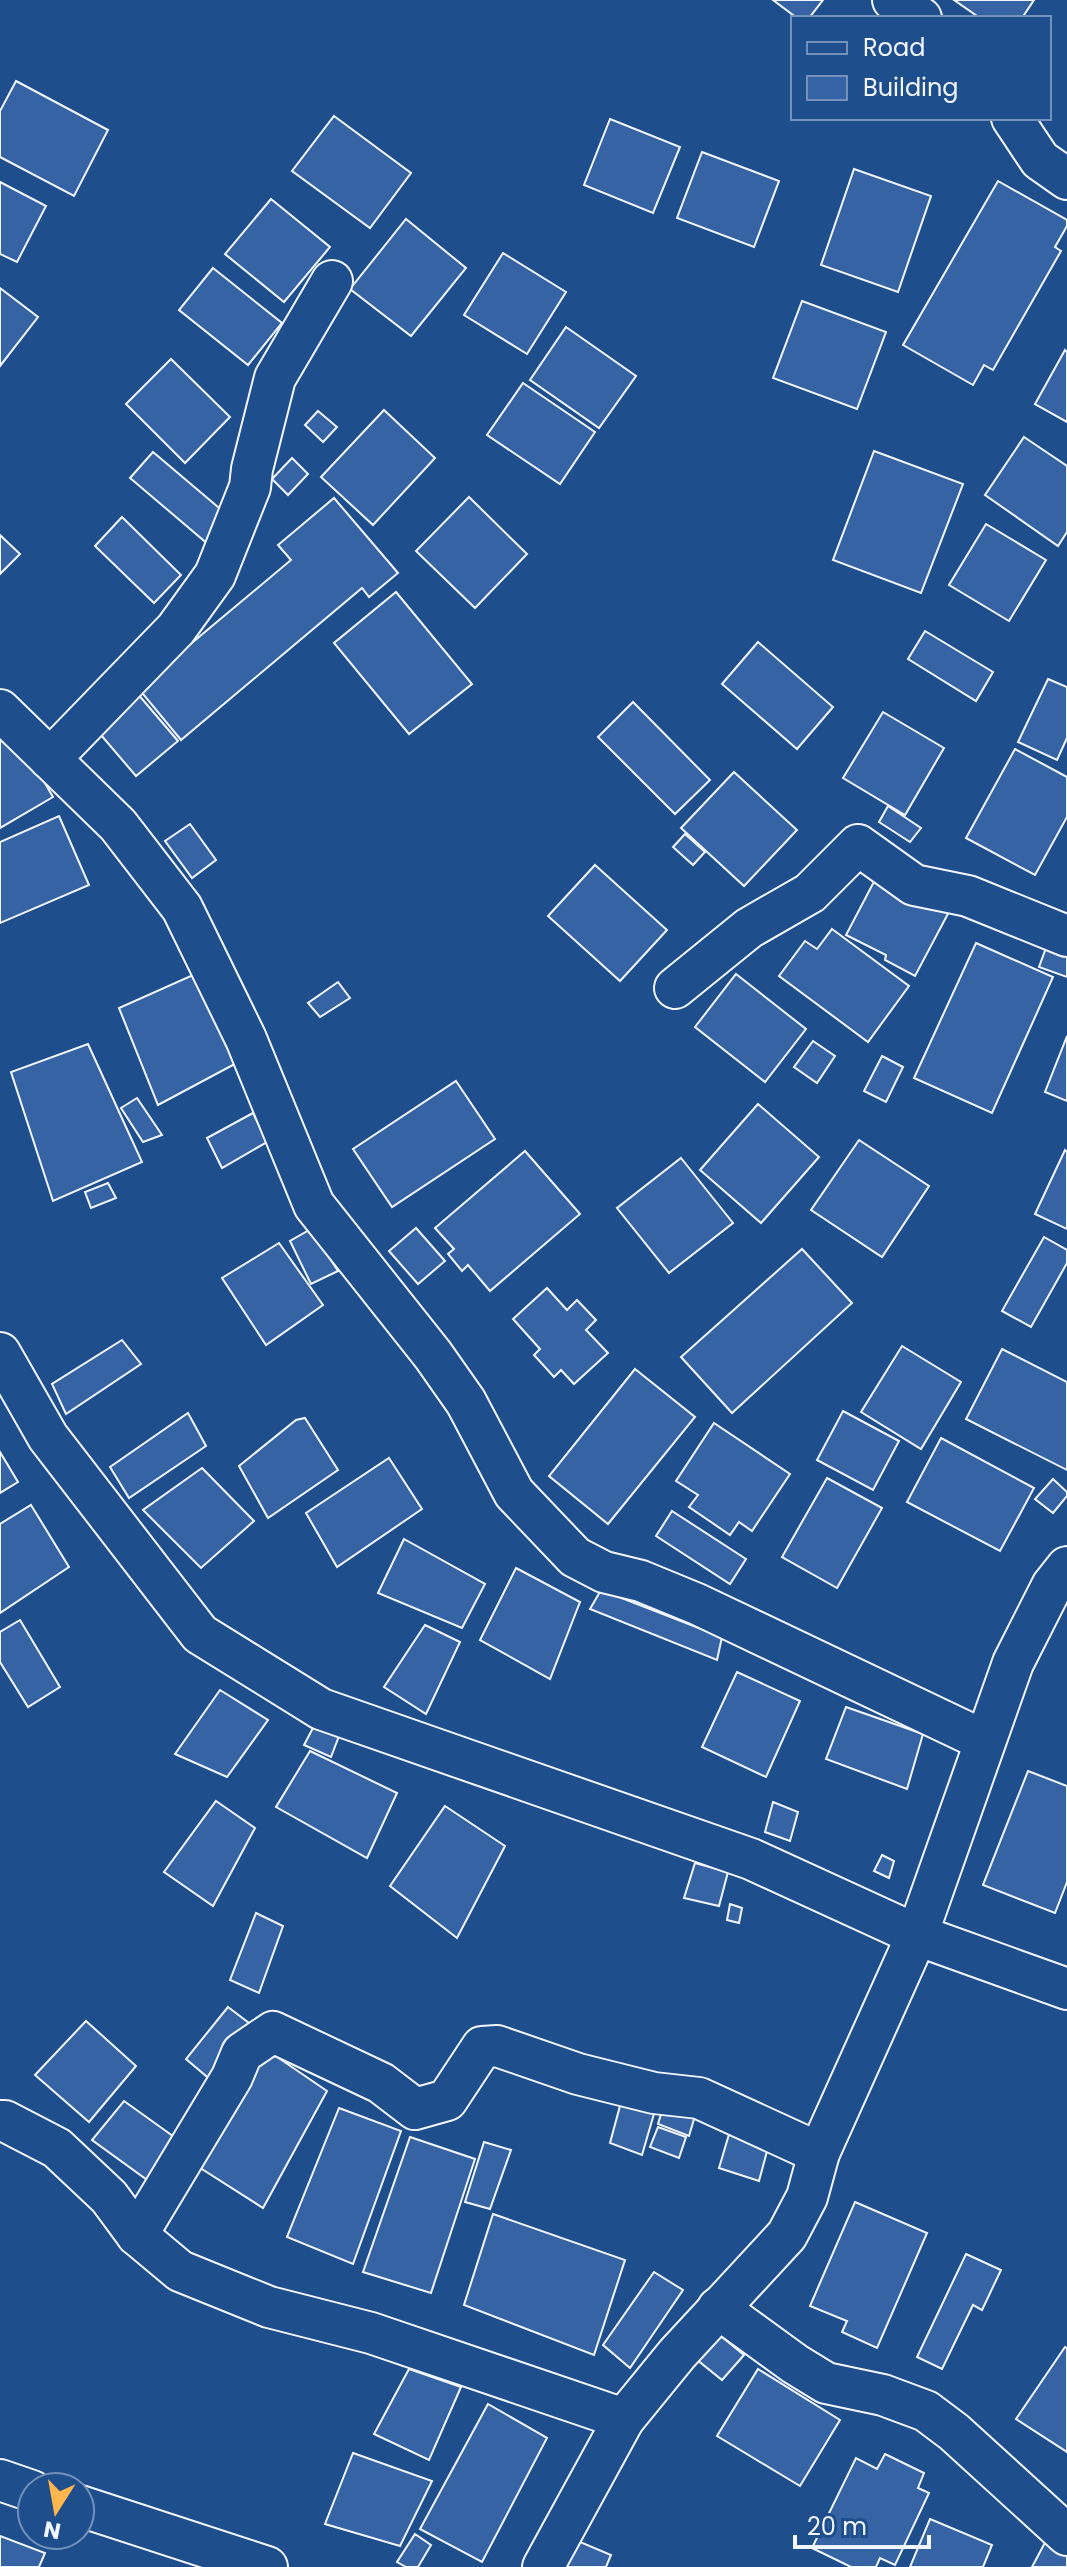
<svg xmlns="http://www.w3.org/2000/svg" width="1067" height="2567" font-family="Poppins,sans-serif">
<style>
.building{fill:#3563a3;stroke:#f2f6ff;stroke-width:2}
.lines{fill:none;stroke-linecap:round;stroke-linejoin:round}
.minor-casing{stroke:#f2f6ff;stroke-width:44}
.minor{stroke:#1f4e8c;stroke-width:40}
</style>
<rect width="100%" height="100%" fill="#1f4e8c"/>
<g class="building">
<path d="M773 0H823L809 18H797Z"/>
<path d="M954 0H1034L1022 18H980Z"/>
<path d="M16 81 108 130 74 196 0 157V111Z"/>
<path d="M334 116 411 173 370 228 292 171Z"/>
<path d="M610 119 680 147 653 213 584 185Z"/>
<path d="M702 152 779 181 754 247 677 218Z"/>
<path d="M854 169 931 196 898 292 821 265Z"/>
<path d="M998 181 1067 220V226L1055 247 1061 251 993 370 984 365 973 385 903 345Z"/>
<path d="M0 182 46 206 17 262 0 254Z"/>
<path d="M271 199 330 247 284 302 225 254Z"/>
<path d="M406 219 466 268 411 336 350 289Z"/>
<path d="M503 253 566 292 527 354 464 315Z"/>
<path d="M213 268 282 323 248 365 179 310Z"/>
<path d="M0 288 38 317 0 366Z"/>
<path d="M802 301 886 332 857 409 773 378Z"/>
<path d="M566 327 636 376 599 428 530 380Z"/>
<path d="M1065 350 1067 352V422L1035 404Z"/>
<path d="M171 359 230 417 185 463 126 404Z"/>
<path d="M523 383 595 432 560 484 487 435Z"/>
<path d="M384 410 435 458 373 525 321 477Z"/>
<path d="M318 411 337 427 323 442 305 425Z"/>
<path d="M1024 437 1067 466V532L1058 546 985 495Z"/>
<path d="M874 451 963 484 921 593 833 560Z"/>
<path d="M153 452 231 518 209 545 130 478Z"/>
<path d="M292 458 308 474 288 495 272 479Z"/>
<path d="M469 497 527 554 475 608 416 551Z"/>
<path d="M334 498 398 573 369 597 362 588 181 740 138 688 291 560 278 545Z"/>
<path d="M122 517 181 575 154 603 95 546Z"/>
<path d="M986 524 1046 560 1009 621 949 585Z"/>
<path d="M0 535 20 554 0 574Z"/>
<path d="M396 592 472 684 409 734 334 643Z"/>
<path d="M925 631 993 672 976 701 908 659Z"/>
<path d="M758 642 833 707 797 749 722 684Z"/>
<path d="M1048 679 1067 687V738L1057 760 1018 742Z"/>
<path d="M137 693 178 741 136 776 95 728Z"/>
<path d="M633 702 710 780 675 814 598 737Z"/>
<path d="M883 712 944 748 905 815 843 778Z"/>
<path d="M16 733 53 797 0 828V742Z"/>
<path d="M1015 749 1067 777V817L1035 875 966 838Z"/>
<path d="M734 772 797 830 744 886 681 828Z"/>
<path d="M888 806 921 828 910 842 879 822Z"/>
<path d="M59 816 89 885 0 923V842Z"/>
<path d="M190 824 216 860 192 878 165 841Z"/>
<path d="M685 834 705 852 693 865 673 847Z"/>
<path d="M595 865 667 930 620 981 548 916Z"/>
<path d="M878 874 950 910 915 976 885 960 886 955 846 935Z"/>
<path d="M832 929 909 986 868 1042 779 976 805 941 817 949Z"/>
<path d="M1050 937 1067 943V977L1039 967Z"/>
<path d="M976 943 1053 977 992 1113 914 1078Z"/>
<path d="M202 971 246 1058 158 1105 119 1008Z"/>
<path d="M736 974 806 1029 765 1082 695 1027Z"/>
<path d="M338 982 350 998 320 1017 308 1003Z"/>
<path d="M1067 1036V1101L1045 1092Z"/>
<path d="M813 1041 835 1056 817 1083 794 1067Z"/>
<path d="M88 1044 142 1162 53 1201 11 1072Z"/>
<path d="M882 1056 903 1067 886 1102 864 1091Z"/>
<path d="M456 1081 495 1139 392 1207 353 1149Z"/>
<path d="M137 1098 162 1135 143 1142 121 1108Z"/>
<path d="M758 1104 819 1157 761 1223 700 1170Z"/>
<path d="M253 1113 267 1142 222 1168 207 1138Z"/>
<path d="M859 1140 929 1186 882 1257 811 1210Z"/>
<path d="M1065 1150 1067 1152V1229L1035 1214Z"/>
<path d="M525 1151 580 1214 490 1291 468 1265 462 1271 448 1254 454 1249 435 1228Z"/>
<path d="M681 1158 733 1223 669 1273 617 1208Z"/>
<path d="M108 1183 116 1198 91 1208 85 1192Z"/>
<path d="M416 1228 445 1261 418 1284 389 1251Z"/>
<path d="M311 1229 338 1271 311 1284 290 1241Z"/>
<path d="M1044 1237 1067 1250V1263L1031 1327 1002 1311Z"/>
<path d="M279 1243 323 1305 266 1345 222 1278Z"/>
<path d="M802 1249 852 1303 732 1413 681 1357Z"/>
<path d="M547 1288 567 1310 577 1300 596 1320 586 1330 608 1353 574 1384 561 1370 554 1377 534 1355 540 1349 513 1319Z"/>
<path d="M122 1340 141 1364 66 1414 52 1384Z"/>
<path d="M902 1346 961 1382 921 1449 861 1412Z"/>
<path d="M1002 1349 1067 1382V1470L966 1419Z"/>
<path d="M635 1369 695 1417 608 1524 549 1476Z"/>
<path d="M843 1411 899 1441 873 1490 817 1460Z"/>
<path d="M188 1413 206 1446 129 1498 110 1467Z"/>
<path d="M305 1418 338 1470 268 1518 239 1466 296 1420Z"/>
<path d="M714 1423 790 1474 752 1531 739 1522 730 1535 689 1507 698 1495 676 1481Z"/>
<path d="M941 1438 1034 1488 1000 1551 907 1502Z"/>
<path d="M0 1452 18 1482 0 1493Z"/>
<path d="M389 1458 422 1509 337 1567 306 1513Z"/>
<path d="M202 1468 254 1521 201 1568 143 1510Z"/>
<path d="M827 1478 882 1508 837 1588 782 1557Z"/>
<path d="M1053 1479 1067 1492V1496L1053 1513 1035 1499Z"/>
<path d="M31 1505 69 1567 0 1613V1524Z"/>
<path d="M672 1511 746 1559 730 1584 656 1536Z"/>
<path d="M404 1539 485 1584 462 1628 378 1593Z"/>
<path d="M516 1568 580 1602 550 1679 480 1640Z"/>
<path d="M601 1590 722 1637 717 1660 590 1609Z"/>
<path d="M20 1620 60 1687 28 1707 0 1662V1632Z"/>
<path d="M425 1625 460 1642 426 1714 384 1687Z"/>
<path d="M737 1672 800 1701 766 1777 702 1747Z"/>
<path d="M220 1690 268 1720 227 1777 175 1754Z"/>
<path d="M846 1707 923 1734 907 1789 826 1759Z"/>
<path d="M314 1726 339 1736 331 1757 304 1745Z"/>
<path d="M310 1751 397 1793 367 1858 276 1807Z"/>
<path d="M1028 1771 1067 1786V1882L1055 1913 983 1885Z"/>
<path d="M216 1801 255 1828 213 1906 164 1872Z"/>
<path d="M773 1802 798 1812 790 1841 765 1832Z"/>
<path d="M445 1806 505 1846 457 1938 390 1886Z"/>
<path d="M882 1855 894 1861 889 1878 874 1871Z"/>
<path d="M695 1863 728 1872 719 1906 684 1898Z"/>
<path d="M730 1904 742 1908 739 1923 727 1920Z"/>
<path d="M256 1913 283 1926 259 1993 230 1980Z"/>
<path d="M228 2007 249 2023 212 2081 186 2059Z"/>
<path d="M86 2021 136 2066 89 2122 35 2075Z"/>
<path d="M264 2048 327 2091 263 2208 194 2164Z"/>
<path d="M624 2091 658 2100 642 2155 610 2143Z"/>
<path d="M666 2098 697 2109 689 2136 658 2124Z"/>
<path d="M124 2101 177 2139 150 2182 92 2140Z"/>
<path d="M339 2108 401 2131 353 2264 287 2237Z"/>
<path d="M658 2127 686 2137 679 2158 650 2147Z"/>
<path d="M730 2131 770 2140 759 2181 719 2168Z"/>
<path d="M410 2137 475 2159 431 2293 363 2272Z"/>
<path d="M484 2142 511 2150 490 2209 465 2202Z"/>
<path d="M855 2202 927 2233 877 2348 842 2332 847 2321 810 2306Z"/>
<path d="M493 2214 625 2260 594 2355 464 2305Z"/>
<path d="M966 2254 1001 2270 982 2310 973 2305 942 2369 917 2357Z"/>
<path d="M654 2272 683 2290 630 2368 603 2345Z"/>
<path d="M717 2333 744 2355 722 2380 696 2359Z"/>
<path d="M1065 2347 1067 2348V2452L1016 2419Z"/>
<path d="M409 2369 461 2387 429 2460 374 2434Z"/>
<path d="M758 2369 840 2420 800 2486 717 2436Z"/>
<path d="M488 2404 547 2438 482 2562 420 2529Z"/>
<path d="M353 2453 432 2481 400 2546 325 2524Z"/>
<path d="M885 2454 924 2473 918 2488 929 2493 895 2565 880 2558 876 2567H851L812 2548 856 2458 877 2469Z"/>
<path d="M930 2519 992 2545 983 2567H910Z"/>
<path d="M415 2534 431 2545 418 2567H406L397 2562Z"/>
<path d="M1049 2535 1067 2544V2567H1032Z"/>
<path d="M0 2536 45 2553 39 2567H0Z"/>
<path d="M573 2539 611 2555 606 2567H564Z"/>
</g>
<g class="lines">
<g class="minor-casing">
<g id="minor">
<path d="M893 0 921 18"/>
<path d="M1012 118 1040 160 1067 179"/>
<path d="M0 710 118 825 182 908 246 1039 314 1205 433 1355 466 1402 514 1493 575 1557 604 1572 641 1581 697 1604 985 1741"/>
<path d="M50 759 176 629 215 575 250 487 252 469 275 378 332 281"/>
<path d="M675 988 749 928 810 893 858 845 914 885 968 896 1067 936"/>
<path d="M0 1353 48 1437 200 1634 321 1709 751 1859 917 1935 1067 1989"/>
<path d="M0 2121H5L57 2148 109 2197 137 2235 180 2271 269 2307 371 2333 624 2419"/>
<path d="M137 2235 232 2077 242 2053 273 2032 381 2083 415 2109 447 2100 482 2047 497 2046 578 2074 654 2093 699 2098 819 2153"/>
<path d="M718 2308 795 2364 826 2383 883 2395 926 2411 954 2432 1067 2535"/>
<path d="M0 2480 32 2491"/>
<path d="M80 2506 267 2567"/>
<path d="M543 2567 624 2419 677 2354 787 2235 807 2197 819 2153 917 1935 1013 1663 1052 1586 1067 1567"/>
</g>
</g>
<use href="#minor" class="minor"/>
</g>
<rect x="791" y="16" width="260" height="104" fill="#1f4e8c" stroke="#7391ba" stroke-width="2"/>
<rect x="807" y="42" width="40" height="12" fill="#1f4e8c" stroke="#7391ba" stroke-width="2"/>
<text x="863" y="56" font-size="24" fill="#f2f6ff">Road</text>
<rect x="807" y="76" width="40" height="24" fill="#3563a3" stroke="#7391ba" stroke-width="2"/>
<text x="863" y="96" font-size="24" fill="#f2f6ff">Building</text>
<g transform="translate(56 2511) rotate(191)"><circle r="38" fill="#1f4e8c" stroke="#7391ba" stroke-width="2"/>
<path d="M0-6L14 30L0 20L-14 30Z" fill="#ffb74d"/>
<text y="-12" font-size="22" font-weight="bold" text-anchor="middle" fill="#f2f6ff">N</text>
</g>
<path d="M795 2535v12h134v-12" fill="none" stroke="#f2f6ff" stroke-width="4"/>
<text x="807" y="2535" font-size="24" fill="#f2f6ff" stroke="#1f4e8c" stroke-width="6" paint-order="stroke">20 m</text>
</svg>
